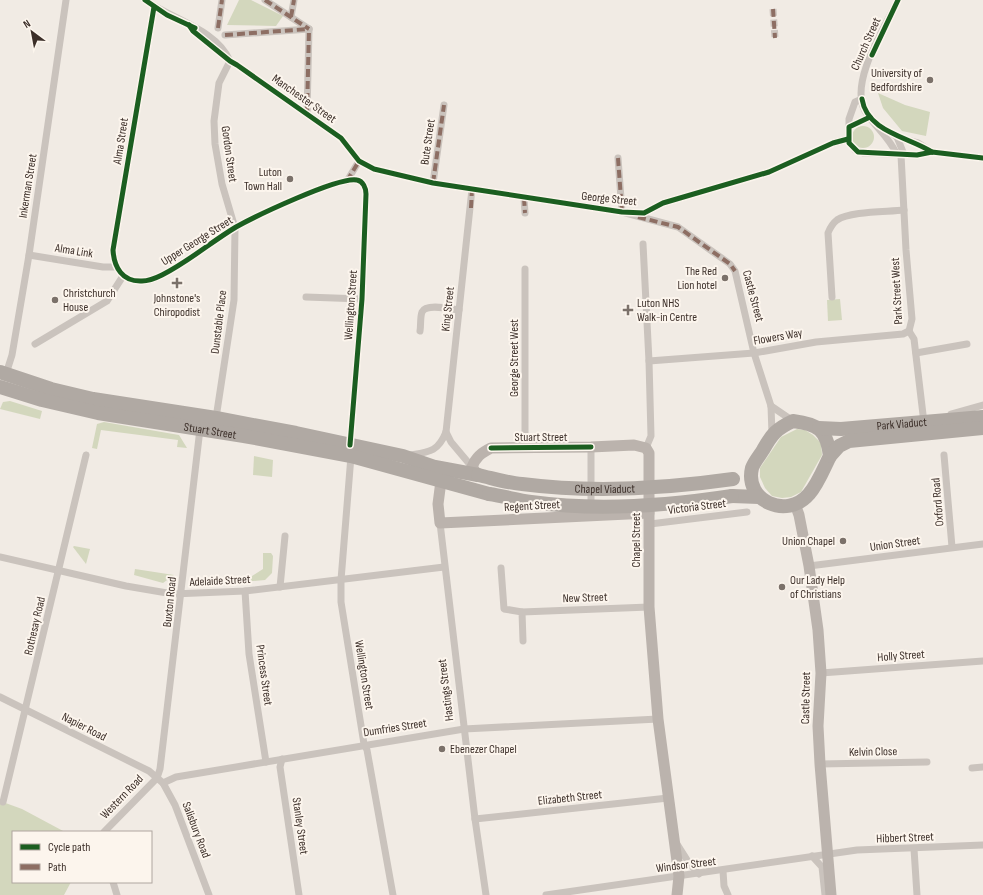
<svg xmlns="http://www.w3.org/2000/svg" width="983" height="895" font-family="'Sofia Sans Condensed',sans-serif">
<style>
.green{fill:#d3d7bd}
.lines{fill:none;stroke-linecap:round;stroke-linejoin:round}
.street-tunnel{stroke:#cdc5bf;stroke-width:7;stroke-dasharray:7 3.5;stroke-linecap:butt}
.street{stroke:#cac3bd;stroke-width:7}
.secondary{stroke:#bbb3ad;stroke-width:11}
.highway{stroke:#b0a9a3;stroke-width:14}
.highway-bridge{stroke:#b0a9a3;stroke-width:14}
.quiet{stroke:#8d6e63;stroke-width:4;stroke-dasharray:8 4;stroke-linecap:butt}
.cycleway-casing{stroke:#fcf5ed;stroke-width:8}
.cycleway{stroke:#1b5e20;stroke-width:5}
.poi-dot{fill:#7b716a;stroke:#fcf5ed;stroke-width:1.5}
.labels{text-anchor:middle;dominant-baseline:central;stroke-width:4;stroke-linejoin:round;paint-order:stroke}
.street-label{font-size:12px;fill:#3c2f29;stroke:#fcf5ed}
.poi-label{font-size:12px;fill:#3c2f29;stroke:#fcf5ed;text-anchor:end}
</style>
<rect width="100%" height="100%" fill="#f1ebe4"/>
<g class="green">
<path d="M239 0H251L283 16 276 26 227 25Z"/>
<path d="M878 93 905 105 930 112 926 136 902 131 883 108Z"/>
<circle cx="863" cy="137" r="11"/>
<path d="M840 299 842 320 828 321 827 300Z"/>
<path d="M10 401 42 411 40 419 0 409 3 402Z"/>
<path d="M104 422 179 435 187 448 177 447 178 440 101 430 97 449 92 448 97 424Z"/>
<path d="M797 429 805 430 813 435 821 443 822 455 801 492 791 497 782 498 772 496 765 488 760 477V468L781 437Z"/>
<path d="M254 456 273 460 272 477 253 475Z"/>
<path d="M74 546 90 549 86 564 73 547Z"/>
<path d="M263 553H271L273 556 272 573 265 580 204 585 198 578 232 580 233 576H252L263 569Z"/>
<path d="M135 569 174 575 163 583 134 575Z"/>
<path d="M0 801 22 809 65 832H13V882H71L64 895H0Z"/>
</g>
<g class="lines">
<path class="street-tunnel" d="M773 9 775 38"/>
<g class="street">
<path d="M145 0C173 20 216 29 230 61"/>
<path d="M265 0 309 29"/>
<path d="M898 0C885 27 849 82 865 111 874 126 889 137 896 153L901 155"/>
<path d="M154 7 113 250C114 267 122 282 142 281 148 281 156 278 162 275 188 262 211 242 236 227 254 217 339 176 357 180 363 181 366 188 366 194L362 299 350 445"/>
<path d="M291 17 294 0"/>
<path d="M218 28 222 0"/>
<path d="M225 35 309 29"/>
<path d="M230 61 237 65 341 138 359 161 374 169 433 183 622 212 644 213 663 203 769 172 833 143 848 139"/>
<path d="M862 99 855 102 849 119V142L855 150 863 153 917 155 932 152 983 158"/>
<path d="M307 113 309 29"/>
<path d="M877 124 899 138 918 143 932 152"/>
<path d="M897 137 903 152 901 155 906 250 912 319 909 331"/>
<path d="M618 158 622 212 678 227 730 264 735 271 754 353 771 406 772 434"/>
<path d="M347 181 359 161"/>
<path d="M433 183 444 105"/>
<path d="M524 198 525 213"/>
<path d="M643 244 649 361 651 436 646 448"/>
<path d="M29 255 103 267H115"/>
<path d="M306 297 362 299"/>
<path d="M832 297 828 233C830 228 833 223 837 220 850 211 887 212 904 210"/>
<path d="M420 331C421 326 420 317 422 312 426 303 451 309 459 310"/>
<path d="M909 331 914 339 924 423"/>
<path d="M35 344 107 301 123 276"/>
<path d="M916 353 967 344"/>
<path d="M649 361 754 353 816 342 903 334 909 331"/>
<path d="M5 377 12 355 29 255 66 0"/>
<path d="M771 406 793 421"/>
<path d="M951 414 983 405"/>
<path d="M216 418 234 300 235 228 222 184 215 144 214 121 219 83 230 61"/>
<path d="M446 432 451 442 472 467"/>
<path d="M591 447V508"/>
<path d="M525 448V269"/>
<path d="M410 455C429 452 438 452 446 432L472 189"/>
<path d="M944 455 952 547"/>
<path d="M351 456 341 580V602L364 744 367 750 393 895"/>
<path d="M440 523 475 819 486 895"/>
<path d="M650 524 747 512"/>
<path d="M0 557 126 586 173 594 245 591 444 567"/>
<path d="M809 566 983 544"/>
<path d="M501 568 504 609 522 612 523 641"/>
<path d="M280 587 285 536"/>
<path d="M245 591 249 654 266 762"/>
<path d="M522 612 649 607"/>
<path d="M821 673 983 661"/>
<path d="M0 697 149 771 163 783 175 805 209 895"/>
<path d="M282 759 280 767 299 895"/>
<path d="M820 764 927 762"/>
<path d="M972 768 983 767"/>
<path d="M163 783 176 777 464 729 658 719"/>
<path d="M3 802 86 455"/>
<path d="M475 819 668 798"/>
<path d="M104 832 157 778 160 769 200 429"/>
<path d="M677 844 689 863 699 874"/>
<path d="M914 849 917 895"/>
<path d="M812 856 822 867 825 895"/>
<path d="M723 871 724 886 728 895"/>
<path d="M113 882 117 895"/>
<path d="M546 895 857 850 983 845"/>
</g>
<g class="secondary">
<path d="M478 475 472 467C476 457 481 453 491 448L591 447 634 445 646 448 649 453V607L658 719 679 876 677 895"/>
<path d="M441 481 438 504 440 523 649 513"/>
<path d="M795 504 799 515 809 566 818 630 821 673 818 726 820 764 831 895"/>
</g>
<g class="highway">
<path d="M0 372 51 389 93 399 216 418 296 433 403 456 435 467 478 475"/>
<path id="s1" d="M0 387 42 400 98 413 244 436 351 456 489 494"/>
<path d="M793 421C818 424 827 430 830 456 824 468 818 484 809 494 787 520 744 501 752 468 754 462 760 455 763 450 772 434 776 429 793 421Z"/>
<path id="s2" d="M819 428 841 429 983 417"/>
<path d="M830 456 839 446 849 441 983 428"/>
<path d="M732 496 759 497"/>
</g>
<g class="highway-bridge">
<path id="s3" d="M478 475C492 478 507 483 522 484 592 493 663 489 733 479"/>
<path d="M489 494C503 496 517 500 531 502 597 511 667 506 732 496"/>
</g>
<g class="quiet">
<path d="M265 0 309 29"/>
<path d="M773 9 775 38"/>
<path d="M291 17 294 0"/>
<path d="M218 28 222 0"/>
<path d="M225 35 309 29"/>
<path d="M307 113 309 29"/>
<path d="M618 158 622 212 624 213"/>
<path d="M347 181 359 161"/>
<path d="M433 183 444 105"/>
<path d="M524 198 525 213"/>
<path d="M471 208 472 189"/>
<path d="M638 217 678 227 730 264 735 271"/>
</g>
<g class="cycleway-casing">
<g id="cycleway">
<path d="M145 0 167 15 195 28"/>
<path d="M154 7 113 250C114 267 122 282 142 281 148 281 156 278 162 275 188 262 211 242 236 227 254 217 339 176 357 180 363 181 366 188 366 194L362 299 350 445"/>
<path d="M189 25 193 31 230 61 237 65 341 138 359 161 374 169 433 183 622 212 644 213 663 203 769 172 833 143 848 139"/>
<path d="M872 55 898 0"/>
<path d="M862 99C867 132 909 137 932 152"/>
<path d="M870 117 849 127V143L858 152 917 155 932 152 983 158"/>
<path d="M491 448 591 447"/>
</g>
</g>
<use href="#cycleway" class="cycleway"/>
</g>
<g class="poi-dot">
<circle cx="930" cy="80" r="4"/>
<circle cx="290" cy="179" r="4"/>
<circle cx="725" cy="278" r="4"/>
<path d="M175 277h4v4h4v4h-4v4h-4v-4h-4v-4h4z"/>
<circle cx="55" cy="300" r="4"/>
<path d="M626 304h4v4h4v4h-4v4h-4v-4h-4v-4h4z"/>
<circle cx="843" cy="541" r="4"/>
<circle cx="782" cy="587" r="4"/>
<circle cx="442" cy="749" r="4"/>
</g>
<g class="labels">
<g class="street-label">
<text transform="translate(866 44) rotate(-66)">Church Street</text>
<text transform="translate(304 99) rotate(35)">Manchester Street</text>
<text transform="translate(121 141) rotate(-81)">Alma Street</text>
<text transform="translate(428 142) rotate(-82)">Bute Street</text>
<text transform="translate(229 154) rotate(82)">Gordon Street</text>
<text transform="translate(28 186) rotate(-81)">Inkerman Street</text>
<text transform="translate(609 199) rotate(6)">George Street</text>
<text transform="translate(197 241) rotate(-32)">Upper George Street</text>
<text transform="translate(74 251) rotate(9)">Alma Link</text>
<text transform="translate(897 291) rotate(-93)">Park Street West</text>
<text transform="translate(753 296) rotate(75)">Castle Street</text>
<text transform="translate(351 305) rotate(-86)">Wellington Street</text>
<text transform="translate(448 309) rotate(-84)">King Street</text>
<text transform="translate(219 322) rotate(-83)">Dunstable Place</text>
<text transform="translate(778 337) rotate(-10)">Flowers Way</text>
<text transform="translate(514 358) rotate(-90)">George Street West</text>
<text stroke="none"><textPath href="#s2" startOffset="83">Park Viaduct</textPath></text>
<text stroke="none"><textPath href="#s1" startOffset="215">Stuart Street</textPath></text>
<text x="541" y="437">Stuart Street</text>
<text stroke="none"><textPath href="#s3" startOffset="128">Chapel Viaduct</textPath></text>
<text transform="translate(938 502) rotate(-95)">Oxford Road</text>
<text transform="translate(532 506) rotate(-3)">Regent Street</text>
<text transform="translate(697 507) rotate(-7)">Victoria Street</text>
<text transform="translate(636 540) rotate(-90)">Chapel Street</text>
<text transform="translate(895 544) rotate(-8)">Union Street</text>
<text transform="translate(220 581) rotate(-3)">Adelaide Street</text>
<text transform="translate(585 598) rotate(-2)">New Street</text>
<text transform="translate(170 602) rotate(-84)">Buxton Road</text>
<text transform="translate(35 626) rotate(-77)">Rothesay Road</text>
<text transform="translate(901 656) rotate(-4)">Holly Street</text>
<text transform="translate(264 675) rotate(82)">Princess Street</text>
<text transform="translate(364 675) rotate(81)">Wellington Street</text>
<text transform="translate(446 690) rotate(-97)">Hastings Street</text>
<text transform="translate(806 698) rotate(-89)">Castle Street</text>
<text transform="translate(84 727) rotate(27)">Napier Road</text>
<text transform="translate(395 728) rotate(-9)">Dumfries Street</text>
<text transform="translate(873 752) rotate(-1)">Kelvin Close</text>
<text transform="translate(122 797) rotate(-46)">Western Road</text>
<text transform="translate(570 798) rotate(-6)">Elizabeth Street</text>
<text transform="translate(300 826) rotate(82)">Stanley Street</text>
<text transform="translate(196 830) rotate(69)">Salisbury Road</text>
<text transform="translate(905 838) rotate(-2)">Hibbert Street</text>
<text transform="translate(686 865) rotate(-7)">Windsor Street</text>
</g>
<g class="poi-label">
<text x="922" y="73">University of<tspan x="922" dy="14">Bedfordshire</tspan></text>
<text x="282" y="172">Luton<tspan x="282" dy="14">Town Hall</tspan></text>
<text x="717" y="271">The Red<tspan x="717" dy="14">Lion hotel</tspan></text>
<text x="63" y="293" text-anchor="start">Christchurch<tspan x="63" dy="14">House</tspan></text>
<text x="177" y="298" text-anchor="middle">Johnstone's<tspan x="177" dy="14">Chiropodist</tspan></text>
<text x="637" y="303" text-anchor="start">Luton NHS<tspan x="637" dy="14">Walk-in Centre</tspan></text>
<text x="835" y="541">Union Chapel</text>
<text x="790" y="580" text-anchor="start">Our Lady Help<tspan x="790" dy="14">of Christians</tspan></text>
<text x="450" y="749" text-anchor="start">Ebenezer Chapel</text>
</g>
</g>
<rect x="12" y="831" width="140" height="52" fill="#fcf5ed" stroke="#afa69f"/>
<rect x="20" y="844" width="20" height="6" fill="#1b5e20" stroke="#afa69f"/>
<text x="48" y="851" font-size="12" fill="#3c2f29">Cycle path</text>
<rect x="20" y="864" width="20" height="6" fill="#8d6e63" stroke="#afa69f"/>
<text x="48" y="871" font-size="12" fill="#3c2f29">Path</text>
<g transform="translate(32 32) rotate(328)" stroke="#fcf5ed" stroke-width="3" paint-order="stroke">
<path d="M0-3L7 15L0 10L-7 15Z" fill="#3c2f29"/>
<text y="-6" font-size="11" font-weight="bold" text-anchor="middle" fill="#3c2f29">N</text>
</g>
</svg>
